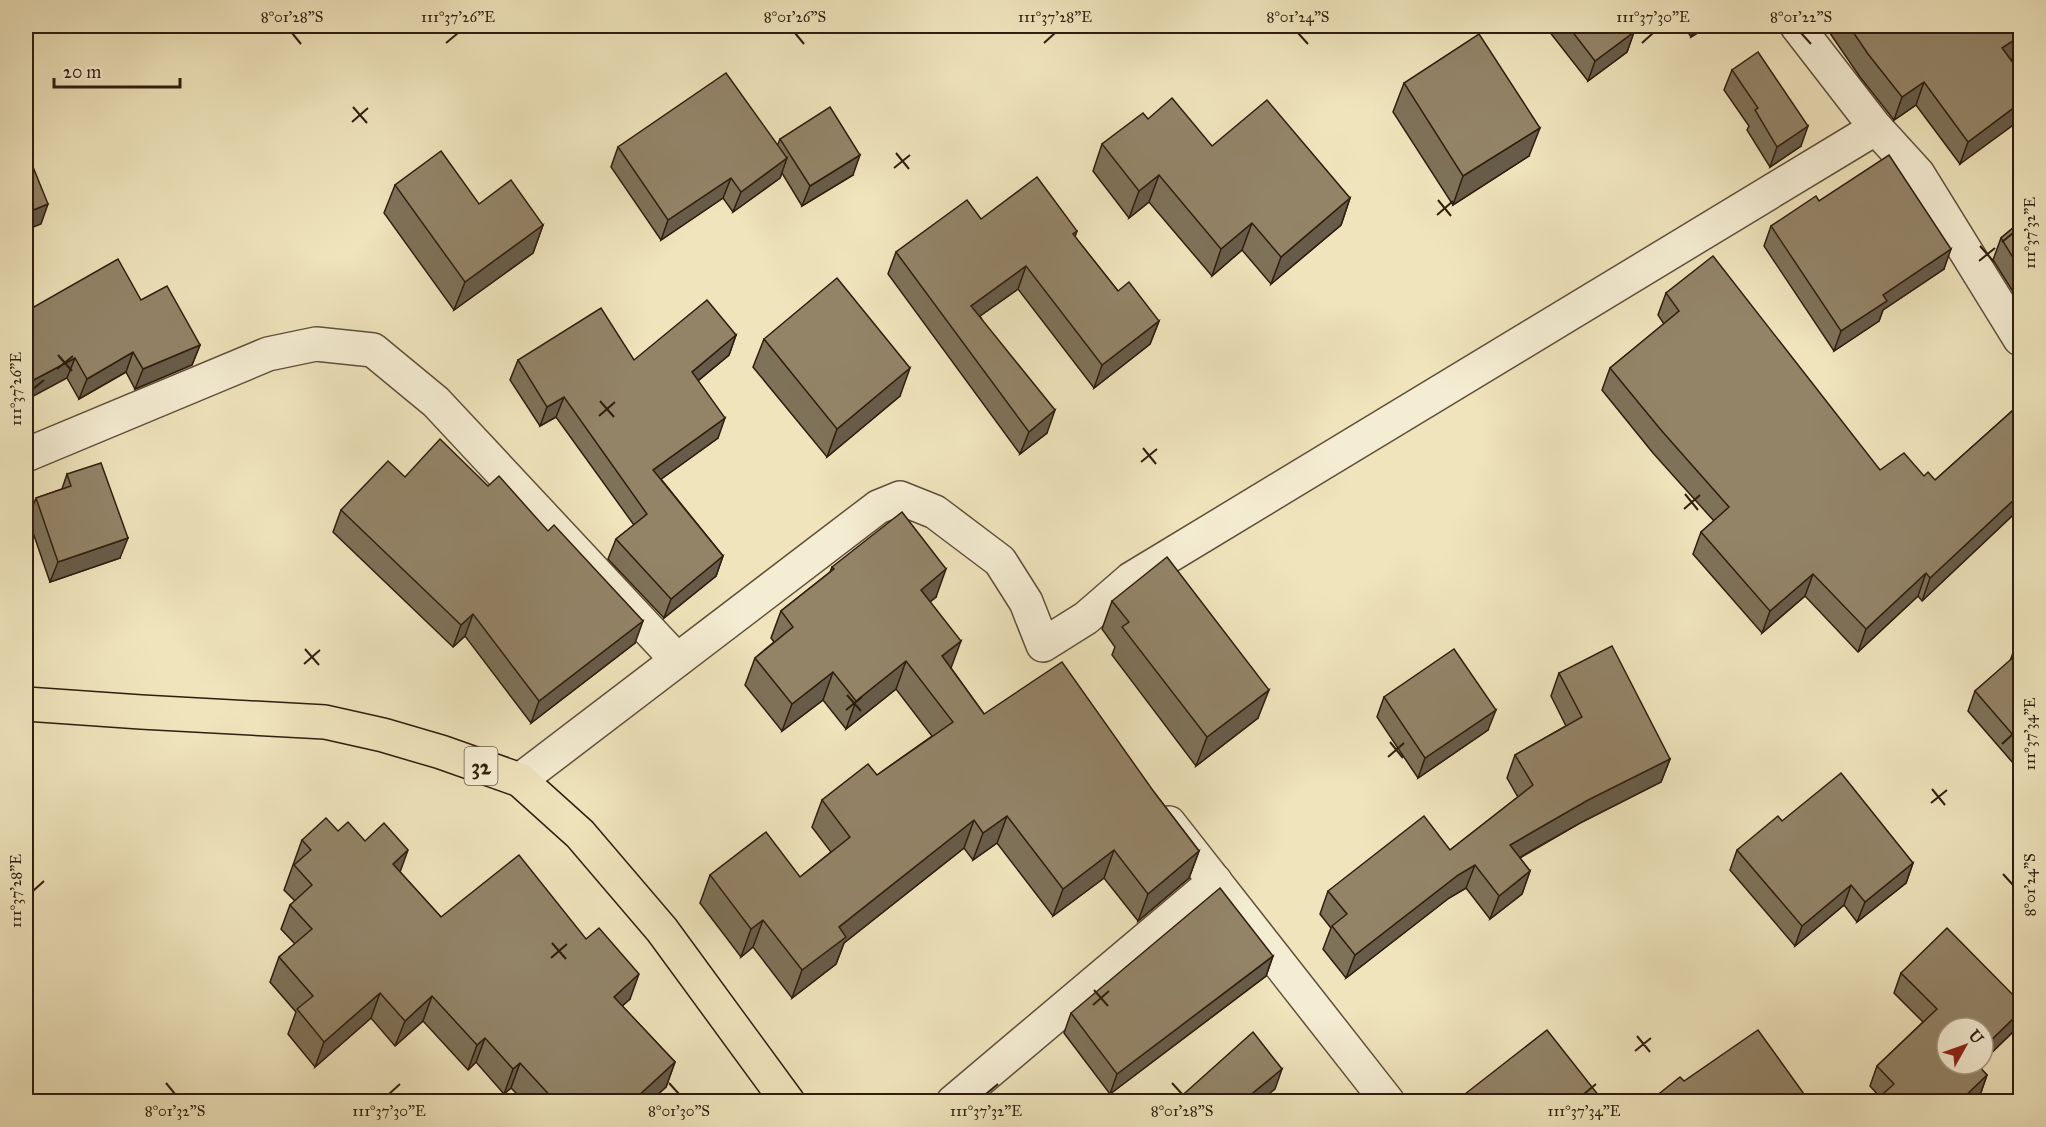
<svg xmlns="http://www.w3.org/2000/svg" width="2046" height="1127" font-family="'IM FELL Great Primer',serif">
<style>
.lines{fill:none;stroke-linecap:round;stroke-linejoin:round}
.street-casing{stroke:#5f4f3a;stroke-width:36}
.highway-casing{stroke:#2f1d0e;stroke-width:36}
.street{stroke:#f5edd3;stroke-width:33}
.highway{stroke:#efe4bc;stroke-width:33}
.wall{fill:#7e7259;stroke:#2f1d0e;stroke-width:1.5}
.shaded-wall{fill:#675c49;stroke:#2f1d0e;stroke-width:1.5}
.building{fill:#938468;stroke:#2f1d0e;stroke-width:1.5}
.ticks{fill:none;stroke:#2f1d0e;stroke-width:2}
.labels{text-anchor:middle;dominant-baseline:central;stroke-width:4.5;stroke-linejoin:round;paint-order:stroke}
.shield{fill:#f5edd3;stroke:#6a5b49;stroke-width:1.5}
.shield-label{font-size:22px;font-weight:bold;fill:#2f1d0e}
.neatline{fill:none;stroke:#2f1d0e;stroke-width:2}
.ticks-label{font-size:15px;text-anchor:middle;fill:#2f1d0e}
</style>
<rect width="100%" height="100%" fill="#efe4bc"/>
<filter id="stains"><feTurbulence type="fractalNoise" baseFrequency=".00333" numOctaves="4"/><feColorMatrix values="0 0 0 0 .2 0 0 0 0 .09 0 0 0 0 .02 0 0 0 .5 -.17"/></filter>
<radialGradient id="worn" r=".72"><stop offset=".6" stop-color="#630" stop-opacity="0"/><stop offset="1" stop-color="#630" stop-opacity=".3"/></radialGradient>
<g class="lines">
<g class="street-casing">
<g id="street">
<path d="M1797 26 1876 128"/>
<path d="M26 455 268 354 316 344 373 350 436 402 677 660"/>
<path d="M520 780 878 507 900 498 935 512 1000 561 1026 602 1043 645 1086 618 1131 579 1876 128 1918 174 2020 339"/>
<path d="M1169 823 1388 1102"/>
<path d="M953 1102 1215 881"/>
</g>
</g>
<g class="highway-casing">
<path id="highway" d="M26 704 141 712 325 722 383 735 441 752 520 780 580 834 662 930 788 1102"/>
</g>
<use href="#street" class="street"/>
<use href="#highway" class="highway"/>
</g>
<g class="wall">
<path d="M1545 26H1629L1634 32 1627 52 1588 81Z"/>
<path d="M1684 26H1709L1691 37Z"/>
<path d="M1825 26H2017L2015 57 2011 59 1960 164 1916 105 1894 120 1860 77Z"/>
<path d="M1732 70 1801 146 1770 167 1747 130 1749 126 1724 90Z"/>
<path d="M1404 83 1529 156 1453 205 1393 112Z"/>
<path d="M1148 119 1212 146 1350 198 1341 225 1271 284 1242 250 1212 276 1149 202 1129 218 1093 171 1102 144Z"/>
<path d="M780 139 853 175 802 206 782 173 780 178 733 212 723 198 661 240 611 167 618 147 778 144Z"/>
<path d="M395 185 479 204 543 225 533 253 454 310 384 213Z"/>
<path d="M1819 201 1944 269 1883 310 1879 321 1834 351 1764 246 1771 226Z"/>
<path d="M981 219 1077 231 1075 237 1118 291 1159 321 1150 344 1094 388 1018 289 980 316 1047 433 1020 454 888 274 896 252Z"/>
<path d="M2020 222V300L2012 290 1993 260 2001 238Z"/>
<path d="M1666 293 1880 470 1924 476 1935 480 2020 404V523L2013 515 1922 601 1918 596 1858 652 1805 596 1762 633 1693 554 1701 532 1714 521 1653 453 1602 390 1610 368 1664 324 1658 315Z"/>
<path d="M141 300 200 345 192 365 135 389 126 372 79 399 67 378 34 307Z"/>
<path d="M736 335 729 355 698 381 718 438 661 479 723 556 716 576 664 618 608 559 616 539 634 525 556 417 540 426 510 380 518 360H634Z"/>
<path d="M764 339 900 396 827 457 753 367Z"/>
<path d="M67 474 120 558 50 582 28 518 36 498 62 489Z"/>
<path d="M405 477 635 643 531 723 465 636 453 647 333 532 341 510Z"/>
<path d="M832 567 936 597 930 602 951 668 984 714 1154 792 1199 851 1189 878 1138 921 1104 878 1053 916 997 843 973 860 964 848 844 943 836 964 792 998 753 947 741 957 700 903 710 875 800 877 831 852 812 827 822 800 877 775 932 736 896 689 846 729 823 700 782 731 745 685 755 658 774 642 771 638 781 611 830 572Z"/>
<path d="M1112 601 1258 718 1196 766 1112 655 1115 647 1102 629Z"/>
<path d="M2020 644V771L1968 711 1975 691 2010 661 2014 650Z"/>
<path d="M1559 673 1670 759 1661 782 1580 823 1520 858 1530 871 1522 894 1490 919 1466 888 1449 898 1346 978 1323 949 1331 928 1320 914 1328 891 1450 850 1518 797 1507 778 1515 755 1566 726 1551 696Z"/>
<path d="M1384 697 1488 730 1418 778 1377 717Z"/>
<path d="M1782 821 1913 863 1906 883 1857 922 1844 905 1795 946 1730 870 1737 850Z"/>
<path d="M338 831 365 841 400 872 441 917 630 999 622 1006 675 1062 666 1087 650 1101H524L511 1088 504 1094 476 1062 468 1070 423 1021 395 1046 371 1018 315 1067 288 1034 296 1012 270 982 279 957 295 944 281 929 290 905 295 901 284 890 302 840Z"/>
<path d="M1273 956 1266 976 1110 1094 1064 1033 1071 1013Z"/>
<path d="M1901 973 2020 1002V1020L2018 1027 1983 1061V1028L1980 1064 1978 1066 1987 1075 1980 1095 1973 1101H1875L1880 1097 1870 1086 1877 1066 1923 1022 1894 993Z"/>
<path d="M1465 1094 1603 1101H1463Z"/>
</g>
<g class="shaded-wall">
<path d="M1695 26H1709L1691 37Z"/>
<path d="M1634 32 1627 52 1588 81 1595 61Z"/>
<path d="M2020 36V40L2015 57 1994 71 2002 48Z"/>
<path d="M1924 82 1916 105 1894 120 1902 97Z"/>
<path d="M2020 103V120L1960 164 1968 142Z"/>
<path d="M1808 126 1801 146 1770 167 1777 147Z"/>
<path d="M1540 128 1529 156 1453 205 1463 176Z"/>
<path d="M860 155 853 175 802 206 810 186Z"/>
<path d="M787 158 780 178 733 212 741 192Z"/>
<path d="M1159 175 1149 202 1129 218 1139 191Z"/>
<path d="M731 178 723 198 661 240 668 220Z"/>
<path d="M1350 198 1341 225 1271 284 1281 257Z"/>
<path d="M48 204 41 224 26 230V213Z"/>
<path d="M1252 223 1242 250 1212 276 1221 249Z"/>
<path d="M543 225 533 253 454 310 465 282Z"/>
<path d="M1951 249 1944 269 1883 310 1879 321 1834 351 1841 331 1883 295Z"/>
<path d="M1026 266 1018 289 963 328 971 306Z"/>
<path d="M1159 321 1150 344 1094 388 1102 365Z"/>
<path d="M736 335 729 355 684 392 692 372Z"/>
<path d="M200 345 192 365 135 389 143 369Z"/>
<path d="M133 352 126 372 79 399 87 379Z"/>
<path d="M75 358 67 378 26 400V384Z"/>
<path d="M910 368 900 396 827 457 837 429Z"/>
<path d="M564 397 556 417 540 426 547 407Z"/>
<path d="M1055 410 1047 433 1020 454 1029 432Z"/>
<path d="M725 418 718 438 646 490 653 470Z"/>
<path d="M2020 494 2013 515 1922 601 1930 578Z"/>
<path d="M128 538 120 558 50 582 58 562Z"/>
<path d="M723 556 716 576 664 618 671 599Z"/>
<path d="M946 569 936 597 911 617 921 590Z"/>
<path d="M1926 573 1918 596 1858 652 1866 629Z"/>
<path d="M1813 574 1805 596 1762 633 1770 611Z"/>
<path d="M473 614 465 636 453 647 461 625Z"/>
<path d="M643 621 635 643 531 723 539 701Z"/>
<path d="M961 641 951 668 942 656Z"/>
<path d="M906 661 896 689 846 729 856 701Z"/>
<path d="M833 672 823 700 782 731 792 704Z"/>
<path d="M1269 690 1258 718 1196 766 1207 737Z"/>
<path d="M1496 710 1488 730 1418 778 1425 758Z"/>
<path d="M1670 759 1661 782 1580 823 1501 868 1510 845 1588 800Z"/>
<path d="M1007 816 997 843 973 860 983 833Z"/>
<path d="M974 820 964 848 844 943 836 964 792 998 802 970 839 927Z"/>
<path d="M408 850 399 875 393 864Z"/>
<path d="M1114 850 1104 878 1053 916 1063 889Z"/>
<path d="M1199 851 1189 878 1138 921 1148 894Z"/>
<path d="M1913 863 1906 883 1857 922 1865 902Z"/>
<path d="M1475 865 1466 888 1449 898 1346 978 1355 955 1458 875Z"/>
<path d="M1530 871 1522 894 1490 919 1499 896Z"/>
<path d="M1851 885 1844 905 1795 946 1802 926Z"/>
<path d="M763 920 753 947 741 957 751 929Z"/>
<path d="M1273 956 1266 976 1110 1094 1117 1074Z"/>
<path d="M639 974 630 999 604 1022 614 997Z"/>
<path d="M380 993 371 1018 315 1067 324 1042Z"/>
<path d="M432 996 423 1021 395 1046 405 1021Z"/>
<path d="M2020 1012V1020L2018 1027 1983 1061V1048Z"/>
<path d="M485 1038 476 1062 468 1070 477 1045Z"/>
<path d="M675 1062 666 1087 650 1101H634L636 1098Z"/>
<path d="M520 1063 511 1088 504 1094 513 1069Z"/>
<path d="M1282 1069 1275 1089 1260 1101H1243Z"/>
<path d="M1987 1075 1980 1095 1973 1101H1960Z"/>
</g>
<g class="building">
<path d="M1568 26H1629L1634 32 1595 61Z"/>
<path d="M1849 26H2017L2020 31V36L2002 48 2020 72V103L1968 142 1924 82 1902 97 1868 54Z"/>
<path d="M1479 34 1540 128 1463 176 1404 83Z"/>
<path d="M1758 52 1808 126 1777 147 1755 110 1758 108 1732 70Z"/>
<path d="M726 73 787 158 741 192 731 178 668 220 618 147Z"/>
<path d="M1172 98 1212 146 1267 100 1350 198 1281 257 1252 223 1221 249 1159 175 1139 191 1102 144 1143 113 1148 119Z"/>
<path d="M830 107 860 155 810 186 780 139Z"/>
<path d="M441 151 479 204 511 180 543 225 465 282 395 185Z"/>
<path d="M1889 155 1951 249 1883 295 1887 301 1841 331 1771 226 1816 196 1819 201Z"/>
<path d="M29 157 48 204 26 213V158Z"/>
<path d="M1037 177 1077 231 1073 234 1118 291 1129 282 1159 321 1102 365 1026 266 971 306 1055 410 1029 432 896 252 967 200 981 219Z"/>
<path d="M2020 222V269L2001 238Z"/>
<path d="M1713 256 1880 470 1904 453 1924 476 1928 472 1935 480 2020 404V494L1930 578 1926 573 1866 629 1813 574 1770 611 1701 532 1729 507 1661 430 1610 368 1679 311 1666 293Z"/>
<path d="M118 259 141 300 167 286 200 345 143 369 133 352 87 379 75 358 26 384V291L34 307Z"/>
<path d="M837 278 910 368 837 429 764 339Z"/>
<path d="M707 300 736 335 692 372 725 418 653 470 723 556 671 599 616 539 647 514 564 397 547 407 518 360 601 308 634 360Z"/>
<path d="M440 439 488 486 499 476 548 531 554 525 643 621 539 701 473 614 461 625 341 510 388 461 405 477Z"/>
<path d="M101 463 128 538 58 562 36 498 71 486 67 474Z"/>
<path d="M902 512 946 569 921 590 961 641 942 656 984 714 1062 662 1154 792 1199 851 1148 894 1114 850 1063 889 1007 816 983 833 974 820 839 927 846 937 802 970 763 920 751 929 710 875 766 832 800 877 850 837 822 800 868 764 877 775 953 722 906 661 856 701 833 672 792 704 755 658 793 627 781 611 834 569 832 567Z"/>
<path d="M1167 557 1269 690 1207 737 1122 627 1129 622 1112 601Z"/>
<path d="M2020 644V743L1975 691 2017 654 2014 650Z"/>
<path d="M1612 646 1670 759 1588 800 1510 845 1530 871 1499 896 1475 865 1458 875 1355 955 1332 926 1347 914 1328 891 1424 816 1450 850 1533 785 1515 755 1582 717 1559 673Z"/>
<path d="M1454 649 1496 710 1425 758 1384 697Z"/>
<path d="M1841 773 1913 863 1865 902 1851 885 1802 926 1737 850 1778 816 1782 821Z"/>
<path d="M326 818 338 831 348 822 365 841 384 823 408 850 393 864 441 917 519 855 586 939 599 928 639 974 614 997 675 1062 636 1098 639 1101H555L520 1063 513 1069 485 1038 477 1045 432 996 405 1021 380 993 324 1042 297 1009 313 996 279 957 312 929 290 905 312 885 294 865 311 850 302 840Z"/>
<path d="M1220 888 1273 956 1117 1074 1071 1013Z"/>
<path d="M1947 928 2020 1002V1012L1983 1048V1028H1947V1064H1977L1987 1075 1960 1101 1959 1100 1957 1101H1875L1894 1084 1877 1066 1937 1009 1901 973Z"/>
<path d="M1547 1030 1603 1101H1471L1465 1094Z"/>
<path d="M1758 1030 1809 1101H1650L1680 1077 1684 1081Z"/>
<path d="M1253 1032 1282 1069 1243 1101H1176Z"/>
</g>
<path class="ticks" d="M292 33 301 44M795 33 804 44M1298 33 1308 44M1801 33 1811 44M446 43 458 33M1044 43 1055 33M1642 43 1653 33M353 107 367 123M352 122 368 108M896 153 909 169M894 168 910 155M1438 200 1451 216M1437 215 1453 201M2002 242 2013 233M1980 246 1994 262M1979 261 1995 248M58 355 72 371M57 369 73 356M33 389 44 380M600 401 614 417M599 416 615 402M1143 448 1156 464M1141 462 1157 449M1685 494 1698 510M1684 509 1700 495M305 649 319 665M304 664 320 650M847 695 861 711M846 710 862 697M1390 742 1403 758M2002 744 2013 734M1388 757 1404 743M1932 789 1945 805M1931 803 1947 790M2003 874 2013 885M33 891 44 881M552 943 566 959M551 958 567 944M1094 990 1108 1006M1093 1005 1109 991M1637 1036 1650 1052M1635 1051 1651 1038M166 1083 175 1094M669 1083 679 1094M1172 1083 1182 1094M389 1094 400 1084M986 1094 998 1084M1584 1094 1596 1084"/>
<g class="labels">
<rect class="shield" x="464.5" y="747" width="33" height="38" rx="4.5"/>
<g class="shield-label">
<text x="481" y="766">32</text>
</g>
</g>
<rect width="2046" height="1127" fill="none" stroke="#efe4bc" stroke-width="66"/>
<g transform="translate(1965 1046) rotate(50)"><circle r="28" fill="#f5edd3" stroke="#a69a84" stroke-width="1.5"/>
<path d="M0-4.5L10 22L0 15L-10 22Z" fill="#8f2418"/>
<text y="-9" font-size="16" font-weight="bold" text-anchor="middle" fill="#2f1d0e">U</text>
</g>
<path d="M54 78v9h126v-9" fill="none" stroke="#2f1d0e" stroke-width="3"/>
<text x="63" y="78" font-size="18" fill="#2f1d0e" stroke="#f5edd3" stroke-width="4.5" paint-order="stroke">20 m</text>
<rect x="33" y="33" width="1980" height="1061" class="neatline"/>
<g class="ticks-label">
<text x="292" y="22">8°01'28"S</text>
<text x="458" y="22">111°37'26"E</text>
<text x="795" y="22">8°01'26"S</text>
<text x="1055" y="22">111°37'28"E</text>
<text x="1298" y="22">8°01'24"S</text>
<text x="1653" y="22">111°37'30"E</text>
<text x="1801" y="22">8°01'22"S</text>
<text transform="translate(2030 233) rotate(-90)" y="5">111°37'32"E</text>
<text transform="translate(16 389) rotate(-90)" y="5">111°37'26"E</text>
<text transform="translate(2030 734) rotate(-90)" y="5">111°37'34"E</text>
<text transform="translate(2030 885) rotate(-90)" y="5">8°01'24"S</text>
<text transform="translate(16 891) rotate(-90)" y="5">111°37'28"E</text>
<text x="175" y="1116">8°01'32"S</text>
<text x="389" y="1116">111°37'30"E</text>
<text x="679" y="1116">8°01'30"S</text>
<text x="986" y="1116">111°37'32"E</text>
<text x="1182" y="1116">8°01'28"S</text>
<text x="1584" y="1116">111°37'34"E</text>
</g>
<rect width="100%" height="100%" filter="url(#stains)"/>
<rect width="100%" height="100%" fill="url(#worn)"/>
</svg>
